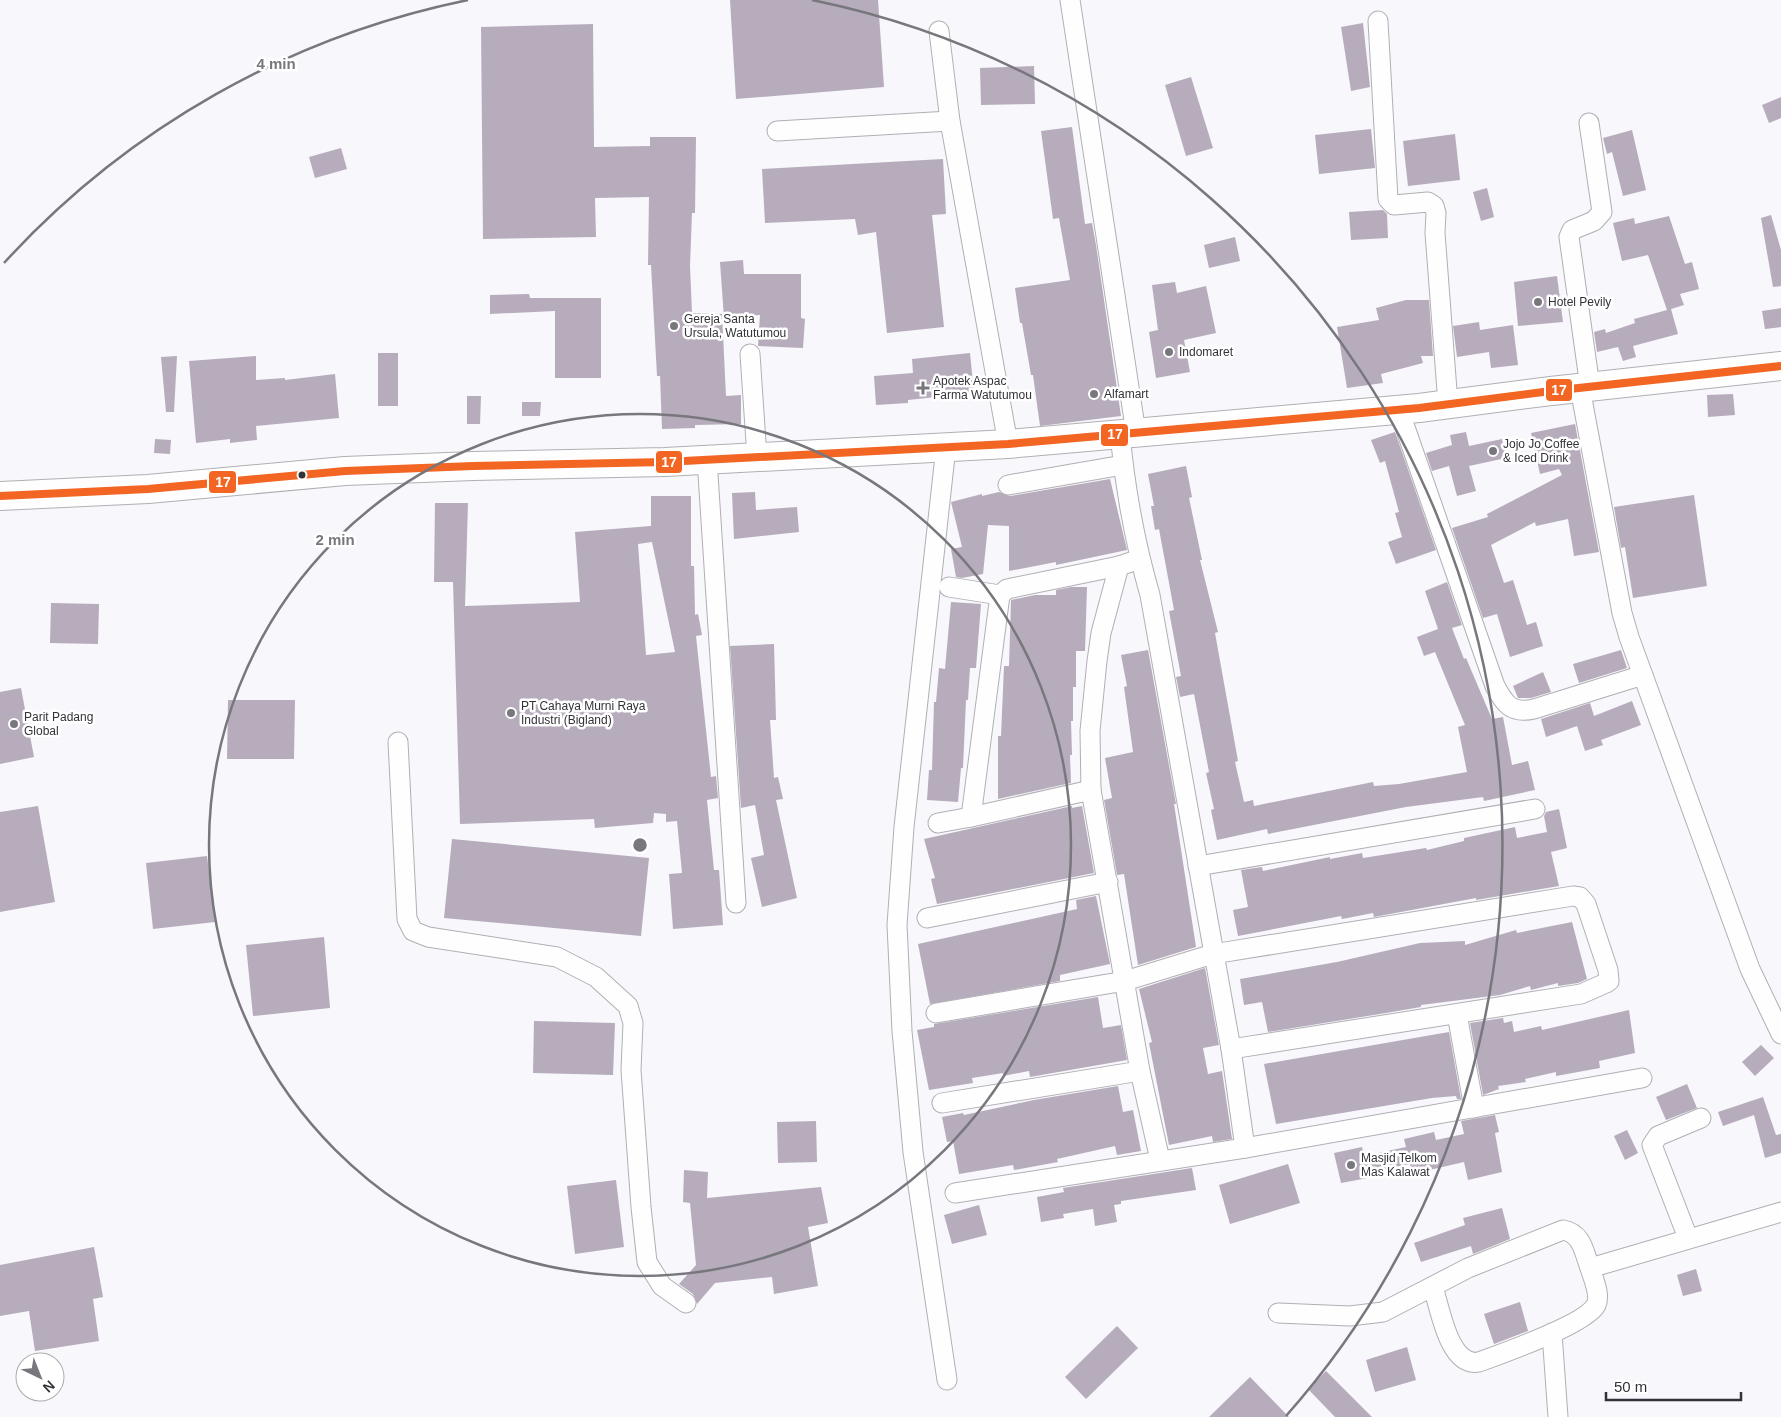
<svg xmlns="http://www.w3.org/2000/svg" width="1781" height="1417" font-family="Helvetica,sans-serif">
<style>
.building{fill:#b7acbc;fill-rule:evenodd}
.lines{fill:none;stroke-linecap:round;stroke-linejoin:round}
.street-casing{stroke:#b0afb3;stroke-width:21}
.highway-casing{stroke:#b0afb3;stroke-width:30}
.street{stroke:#fefeff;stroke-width:19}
.highway{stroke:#fefeff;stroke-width:28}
.bus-1-casing{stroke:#fff;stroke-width:11}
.bus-1{stroke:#f26522;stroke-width:8}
.ring{fill:none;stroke:#78777d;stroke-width:2.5}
.poi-dot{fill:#78777d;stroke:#fff;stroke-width:2}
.bus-dot{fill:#333238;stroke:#fff;stroke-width:2}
.labels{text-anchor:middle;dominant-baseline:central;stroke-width:5;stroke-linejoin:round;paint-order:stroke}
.poi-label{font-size:12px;fill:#333238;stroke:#fff;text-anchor:start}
.centre{fill:#78777d;stroke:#fff;stroke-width:2.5}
.ring-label{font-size:15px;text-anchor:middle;font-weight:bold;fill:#78777d;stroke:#fff;stroke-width:5;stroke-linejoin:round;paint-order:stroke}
.line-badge{stroke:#fff;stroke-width:2}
.badge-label{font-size:14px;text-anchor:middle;font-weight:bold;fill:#fff}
</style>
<rect width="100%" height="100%" fill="#f7f7fc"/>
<g class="building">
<path d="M730 0H878L884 87 736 99Z"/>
<path d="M1363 23 1370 87 1351 91 1341 27Z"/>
<path d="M593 24 594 147 650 146V137H696L695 213H692L690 266 692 313 722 314 726 396 741 395V424L695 425V428L662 429 660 376H657L651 265H648L649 197 595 198 596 237 483 239 481 27Z"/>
<path d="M1034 66 1035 104 981 105 980 68Z"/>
<path d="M1191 77 1213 148 1186 156 1165 85Z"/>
<path d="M1781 97V118L1769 123 1762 105Z"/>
<path d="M1072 127 1085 224 1092 223 1096 245 1121 416 1040 426 1033 375H1031L1022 323H1020L1015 288 1070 280 1059 218 1053 219 1041 131Z"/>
<path d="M1371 129 1375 168 1319 174 1315 135Z"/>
<path d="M1632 130 1646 190 1623 196 1612 152 1607 154 1603 138Z"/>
<path d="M1455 134 1460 180 1408 186 1403 141Z"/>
<path d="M341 148 347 169 315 178 309 157Z"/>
<path d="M943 159 946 214 932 215 944 327 887 333 876 232 858 235 855 219 765 223 762 169Z"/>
<path d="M1487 188 1494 217 1481 221 1473 192Z"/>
<path d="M1383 210 1387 214 1388 238 1351 240 1349 212Z"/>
<path d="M1771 215 1781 250V286L1773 287 1761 218Z"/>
<path d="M1669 216 1685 264 1692 262 1699 289 1680 294 1684 305 1671 309 1678 334 1633 346 1636 357 1623 361 1618 347 1597 352 1594 332 1605 329 1606 333 1635 323 1634 319 1667 310 1648 255 1622 261 1613 223 1634 218 1635 224Z"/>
<path d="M1235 237 1240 261 1209 268 1204 245Z"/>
<path d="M743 260 744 274H801V318L805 319 803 348 758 346 760 315 724 318 720 262Z"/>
<path d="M1557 276 1563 322 1518 326 1514 282Z"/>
<path d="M1175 282 1177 293 1206 286 1216 333 1184 340 1190 372 1156 378 1149 332 1158 330 1152 285Z"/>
<path d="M529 294 530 298H601V378H555V311L490 314V295Z"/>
<path d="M1406 300H1429L1433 356H1421L1423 363 1381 374 1383 383 1347 388 1337 327 1379 320 1376 308Z"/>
<path d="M1781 308V327L1765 329 1762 311Z"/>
<path d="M1479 322 1480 330 1513 325 1518 365 1491 368 1489 352 1457 357 1453 326Z"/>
<rect x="378" y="353" width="20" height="53"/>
<path d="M970 353 974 393 908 400V403L876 405 874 376 913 373 912 359Z"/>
<path d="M177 356 174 412H166L161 357Z"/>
<path d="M256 356V380L285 378V380L335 374 339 418 256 426 257 440 230 443V439L196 443 189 361Z"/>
<path d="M1733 394 1735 415 1708 417 1707 395Z"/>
<path d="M467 396H481L480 424H467Z"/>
<path d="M522 402H541L540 416H522Z"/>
<path d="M1575 424 1599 552 1574 556 1568 519 1536 526 1535 522 1491 545 1504 583 1513 580 1527 625 1536 622 1543 646 1510 657 1497 614 1483 618 1452 528 1488 517 1487 514 1562 475 1559 469 1540 474 1531 433Z"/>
<path d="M1395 432 1436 550 1396 564 1388 542 1402 537 1395 513 1399 512 1385 461 1380 463 1371 440Z"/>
<path d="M1466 432 1469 446 1502 439 1506 458 1469 466 1476 491 1457 496 1449 466 1432 471 1426 453 1452 445 1450 435Z"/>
<path d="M155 439 171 440 170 454 154 453Z"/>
<path d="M1186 466 1192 497 1189 498 1202 560H1200L1218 632 1215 633 1238 761 1235 762 1244 802 1253 800 1254 806 1373 782 1374 786 1399 784 1467 772 1458 727 1465 725 1435 652 1424 656 1417 637 1438 629 1425 591 1447 582 1462 625 1452 628 1464 659 1466 658 1492 719 1503 717 1512 765 1528 761 1535 790 1484 801 1483 797 1406 807 1268 834 1267 829 1217 840 1211 810 1214 809 1206 773 1209 772 1194 694 1180 697 1176 677 1181 676 1169 611 1174 610 1159 529 1155 530 1151 506H1154L1148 474Z"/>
<path d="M1110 479 1127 550 1056 565V562L1009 571V526L988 525 983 574 962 578 956 577 951 549 962 547 951 502 982 494V496L999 492 1010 496Z"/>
<path d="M755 492 756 510 797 507 799 532 734 539 732 493Z"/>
<path d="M1694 495 1707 586 1633 598 1625 547 1621 548 1614 507Z"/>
<path d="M651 496H691V566H694L695 615 698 614 702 635 696 636 711 777 716 776 718 798 707 800 714 870H719L723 925 673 929 669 874 682 873 677 821 666 822V814L654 813 653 823 595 828 594 819 460 824 453 582H434L435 503H468L465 606 580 602 575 532 651 526ZM652 542 675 652 646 655 638 544Z"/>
<path d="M1071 587H1087L1085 651H1076V687H1073V721H1071L1072 755H1070L1071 783 998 799V736H1001L1004 666H1009L1011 600 1035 595H1056V590Z"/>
<path d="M951 602 981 604 976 668H970L968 700H966L963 768H961L958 802 927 800 929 770H932L934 702H936L939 668 945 669Z"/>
<path d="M51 603 99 604 98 644 50 643Z"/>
<path d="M774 644 776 720H770L774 778 778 777 783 799 776 800 797 898 762 907 751 858 764 855 755 805 741 808 730 646Z"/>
<path d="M1148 650 1176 804H1174L1196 947 1138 965 1124 874 1117 875 1104 800 1112 798 1105 758 1133 752 1124 687 1127 686 1121 655Z"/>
<path d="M1621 650 1627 668 1579 683 1573 664Z"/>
<path d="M1543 672 1551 692 1531 698H1518L1513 686Z"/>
<path d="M21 688 34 757 0 764V692Z"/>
<path d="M228 700H295L294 759H227Z"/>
<path d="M1632 701 1641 725 1601 740 1603 745 1585 751 1577 726 1546 737 1541 719 1590 703 1594 716Z"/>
<path d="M38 806 55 902 0 912V812Z"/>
<path d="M1072 806V808L1082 806 1094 873 937 904 931 879 935 878 924 839Z"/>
<path d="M1559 809 1567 848 1551 852 1559 886 1476 900V898L1374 917 1373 913 1342 919 1341 916 1238 936 1233 910 1248 907 1241 870 1262 867 1263 871 1330 857V859L1362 853 1363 858 1426 848 1427 850 1464 841V838L1515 827 1517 838 1547 832 1544 816 1546 812Z"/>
<path d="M452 839 649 858 641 936 444 918Z"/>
<path d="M207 856 215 922 153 929 146 863Z"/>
<path d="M1096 896 1110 964 1060 975V981L930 1004 918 944 1077 909 1076 900Z"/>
<path d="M1572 922 1587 979 1578 983 1558 986V983L1531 990 1530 986 1500 995 1421 1005V1007L1386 1013 1268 1032 1262 1002 1244 1005 1240 979 1337 962 1420 943 1465 941V945L1516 930 1517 933Z"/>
<path d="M324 937 330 1008 253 1016 246 945Z"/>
<path d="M1205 968 1219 1045 1203 1048 1208 1074 1222 1071 1232 1139 1213 1142 1212 1136 1169 1145 1149 1043 1152 1042 1139 989Z"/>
<path d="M1098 997 1103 1028 1121 1025 1127 1060 1030 1077 1029 1071 1003 1076V1073L972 1078 973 1083 929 1090 917 1030 934 1027V1024Z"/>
<path d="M1629 1010 1635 1053 1599 1061 1600 1068 1556 1076V1072L1525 1079 1526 1082 1498 1086 1499 1089 1483 1095 1470 1023 1503 1018 1504 1023 1512 1021 1514 1032 1541 1026 1542 1030Z"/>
<path d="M534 1021 615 1023 613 1075 533 1073Z"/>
<path d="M1449 1032 1461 1099H1457L1456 1096 1432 1098 1276 1124 1264 1064Z"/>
<path d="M1761 1045 1774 1058 1755 1076 1742 1062Z"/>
<path d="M1687 1084 1697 1108 1666 1120 1656 1097Z"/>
<path d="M1118 1086 1123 1112 1133 1110 1141 1151 1117 1155 1115 1146 1057 1159 1058 1162 1014 1170 1013 1165 959 1174 953 1141 947 1142 942 1117 963 1113 964 1115 1034 1100Z"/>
<path d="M1763 1097 1776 1135 1781 1134V1153L1765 1158 1754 1115 1723 1126 1718 1112Z"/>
<path d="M1495 1115 1499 1132 1495 1133 1502 1172 1468 1180 1464 1162 1412 1174 1410 1164 1367 1173 1368 1178 1341 1183 1334 1153 1362 1147 1364 1156 1406 1147 1404 1139 1434 1132 1436 1140 1464 1134 1461 1121Z"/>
<path d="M816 1121 817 1162 778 1163 777 1122Z"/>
<path d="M1627 1130 1638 1153 1625 1160 1614 1136Z"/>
<path d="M1288 1164 1300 1203 1230 1224 1219 1185Z"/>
<path d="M1192 1168 1196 1190 1121 1201V1204L1114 1205 1117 1222 1095 1226 1093 1209 1063 1214 1064 1218 1041 1222 1037 1197 1064 1192 1063 1188Z"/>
<path d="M684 1170 708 1172 707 1198 821 1187 828 1223 808 1227 818 1286 774 1294 772 1277 715 1283 697 1304 693 1294 679 1284 696 1265 690 1203 683 1202Z"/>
<path d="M616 1180 624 1247 575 1254 567 1186Z"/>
<path d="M979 1205 987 1235 952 1244 944 1215Z"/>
<path d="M1502 1208 1510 1239 1473 1254 1471 1246 1421 1262 1414 1243 1465 1225 1463 1218Z"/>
<path d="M94 1247 103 1297 93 1299 99 1341 35 1351 29 1311 0 1316V1265Z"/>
<path d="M1696 1269 1702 1291 1683 1296 1677 1275Z"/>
<path d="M1520 1302 1528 1331 1494 1344 1484 1314Z"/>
<path d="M1117 1326 1138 1348 1086 1399 1065 1377Z"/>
<path d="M1407 1347 1416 1380 1375 1392 1366 1360Z"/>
<path d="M1326 1371 1372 1417H1335L1308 1389Z"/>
<path d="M1250 1377 1289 1417H1209Z"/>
</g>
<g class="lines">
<g class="street-casing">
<g id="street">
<path d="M1070 0 1136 433"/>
<path d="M1378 21 1388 199 1394 205 1428 202 1434 206 1436 213 1435 233 1448 404"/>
<path d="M939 31 950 121 1008 444"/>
<path d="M1589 123 1602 212 1594 221 1572 230 1569 237 1590 387"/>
<path d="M777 131 950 121"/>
<path d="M750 354 757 457"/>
<path d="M1580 388 1622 613 1629 637 1750 969 1781 1034"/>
<path d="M1399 410 1495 686C1505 705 1512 714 1534 709L1643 675"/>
<path d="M1120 434C1125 488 1135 543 1150 595L1231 1049 1245 1148"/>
<path d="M946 447 904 827 897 925 902 1031 913 1152 947 1380"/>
<path d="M707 459 736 903"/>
<path d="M1008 485 1123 465"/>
<path d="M1140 559 1119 566 1101 633 1097 661 1090 731 1091 790 1140 1071 1160 1160"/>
<path d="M949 587 1000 595"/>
<path d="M398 742 407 919 413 931 428 937 557 957 596 977 628 1006 633 1023 631 1070 641 1207 647 1262 662 1286 686 1303"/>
<path d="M1091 790 971 817 1000 595 1007 589 1119 566"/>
<path d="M938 823 971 817"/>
<path d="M1198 866 1535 809"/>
<path d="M927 918 1108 882"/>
<path d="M936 1013 1125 981 1213 954 1573 896 1580 897 1586 904 1608 970 1609 981 1606 983 1581 994 1231 1049"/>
<path d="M1457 1014 1474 1108"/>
<path d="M942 1103 1140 1071"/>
<path d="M955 1193 1245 1148 1642 1078"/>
<path d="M1688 1238 1652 1145 1658 1136 1701 1118"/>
<path d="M1433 1287C1440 1308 1449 1368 1479 1362 1501 1354 1586 1324 1596 1305 1601 1295 1593 1278 1590 1268L1781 1212"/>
<path d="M1278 1313 1350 1316 1383 1312 1468 1268 1563 1230C1582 1233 1584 1252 1590 1268"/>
<path d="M1552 1333 1558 1417"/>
</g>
</g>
<g class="highway-casing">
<path id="highway" d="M0 496 148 489 345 471 473 466 665 462 1008 444 1419 408 1551 391 1781 366"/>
</g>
<use href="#street" class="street"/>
<use href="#highway" class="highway"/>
<g class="bus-1-casing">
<path id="bus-1" d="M0 496 148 489 345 471 473 466 665 462 1008 444 1419 408 1551 391 1781 366"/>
</g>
<use href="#bus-1" class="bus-1"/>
</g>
<g class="ring">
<circle cx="640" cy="845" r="431"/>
<path d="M4 263A862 862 0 0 1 468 0M812 0A862 862 0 0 1 1286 1416"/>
</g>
<g class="poi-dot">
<circle cx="1538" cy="302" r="5"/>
<circle cx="674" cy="326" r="5"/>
<circle cx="1169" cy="352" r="5"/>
<path d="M920.5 380.5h5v5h5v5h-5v5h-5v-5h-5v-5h5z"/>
<circle cx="1094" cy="394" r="5"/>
<circle cx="1493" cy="451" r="5"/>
<circle cx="511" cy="713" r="5"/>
<circle cx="14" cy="724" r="5"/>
<circle cx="1351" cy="1165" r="5"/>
</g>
<circle class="bus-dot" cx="302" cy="475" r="4.5"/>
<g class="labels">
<g class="poi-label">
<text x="1548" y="302">Hotel Pevily</text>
<text x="684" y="319">Gereja Santa<tspan x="684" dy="14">Ursula, Watutumou</tspan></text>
<text x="1179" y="352">Indomaret</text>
<text x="933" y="381">Apotek Aspac<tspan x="933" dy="14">Farma Watutumou</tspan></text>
<text x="1104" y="394">Alfamart</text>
<text x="1503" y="444">Jojo Jo Coffee<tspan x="1503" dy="14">&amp; Iced Drink</tspan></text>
<text x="521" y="706">PT Cahaya Murni Raya<tspan x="521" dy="14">Industri (Bigland)</tspan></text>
<text x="24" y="717">Parit Padang<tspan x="24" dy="14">Global</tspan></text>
<text x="1361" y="1158">Masjid Telkom<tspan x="1361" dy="14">Mas Kalawat</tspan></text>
</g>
</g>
<circle cx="640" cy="845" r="8" class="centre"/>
<g class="ring-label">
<text x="276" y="69">4 min</text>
<text x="335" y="545">2 min</text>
</g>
<g class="line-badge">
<rect x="1545" y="378" width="28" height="24" rx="5" fill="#f26522"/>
<rect x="1100" y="423" width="29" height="24" rx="5" fill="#f26522"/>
<rect x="655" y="450" width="28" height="24" rx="5" fill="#f26522"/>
<rect x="208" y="470" width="29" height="24" rx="5" fill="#f26522"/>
</g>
<g class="badge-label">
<text x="1559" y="395">17</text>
<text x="1115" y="439">17</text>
<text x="669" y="467">17</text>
<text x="223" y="487">17</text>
</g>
<g transform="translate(40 1377) rotate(137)"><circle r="24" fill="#ffffff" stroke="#adadaf"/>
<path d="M0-4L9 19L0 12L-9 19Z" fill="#78777d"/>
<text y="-8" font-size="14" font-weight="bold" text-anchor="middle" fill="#333238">N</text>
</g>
<path d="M1606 1392v8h135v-8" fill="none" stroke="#333238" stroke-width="2.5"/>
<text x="1614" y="1392" font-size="15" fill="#333238" stroke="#ffffff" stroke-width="4" paint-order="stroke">50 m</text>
</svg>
